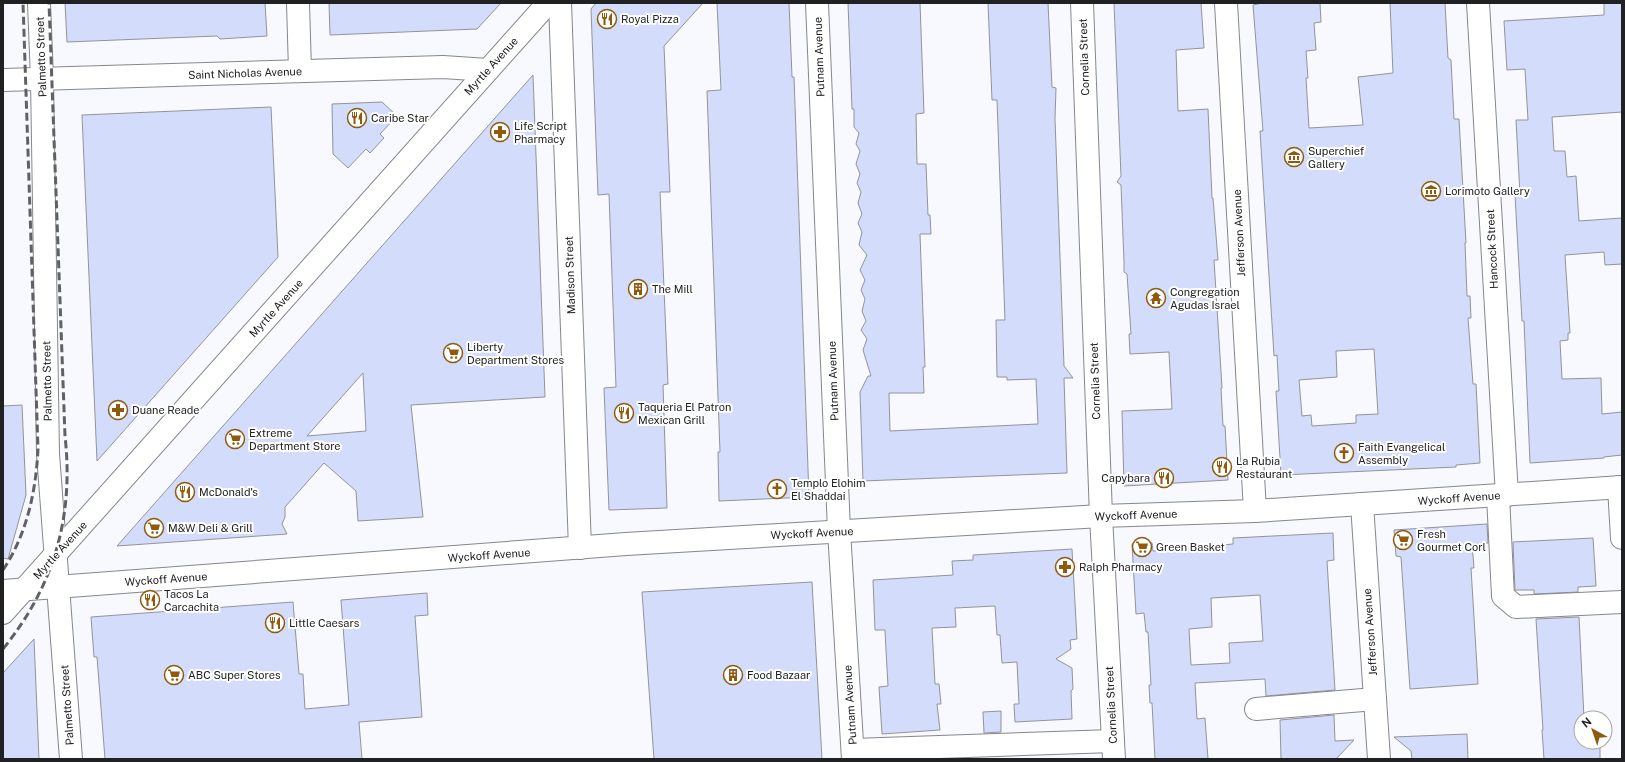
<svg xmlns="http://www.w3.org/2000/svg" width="1625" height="762" font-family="'Public Sans',sans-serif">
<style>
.building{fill:#d3dcfa;stroke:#93949a;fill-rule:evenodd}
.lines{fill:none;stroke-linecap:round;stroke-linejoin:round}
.minor-casing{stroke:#85878d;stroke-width:24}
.major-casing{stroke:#85878d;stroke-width:24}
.minor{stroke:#fff;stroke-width:22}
.major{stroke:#fff;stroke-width:22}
.rail{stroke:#606164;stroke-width:3;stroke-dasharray:8 4;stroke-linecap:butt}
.labels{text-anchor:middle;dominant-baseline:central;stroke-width:4;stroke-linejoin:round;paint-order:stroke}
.poi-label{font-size:11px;fill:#202123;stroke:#fff;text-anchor:start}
.street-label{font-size:11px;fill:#202123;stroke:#fff}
</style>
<rect width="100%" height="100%" fill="#f7f9fe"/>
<g class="building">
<path d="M65 3H265L267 36 220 39 217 36 67 42Z"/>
<path d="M329 3H501L477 29 330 35Z"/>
<path d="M596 3H703L664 46 670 192H660L668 384 663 385 667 508 609 510 604 388 616 387 609 194 598 195 591 9Z"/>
<path d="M717 3H789L792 77H794L809 497 719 501 718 452H720L707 91 721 90Z"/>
<path d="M848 3H920L924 113 916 114 917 164H926L928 215H930L931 234H920L925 367H923L924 393H889L890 431 1038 424 1036 379 1007 380V377H997L996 320H1005L997 100H992L988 3H1048L1052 87 1056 88 1055 119 1064 366 1073 378H1064L1067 473 863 481 860 392 868 376H871L863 350 867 339 861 330 866 321 862 311 865 299 861 290 865 280 860 270 867 255 859 245 862 232 858 223 862 214 858 203 861 192 857 183 860 174 856 164 860 151 856 144 859 133 854 127V109H852Z"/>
<path d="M1114 3H1201L1204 48 1176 50 1178 111 1208 109 1212 198H1213L1218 260H1214L1222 388H1221L1223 426H1225L1228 480 1124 486 1122 411 1172 409 1169 352 1130 354 1129 334H1131L1127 274 1124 272V262L1121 185 1117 182 1121 176Z"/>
<path d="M1262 3H1320L1321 22 1314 23 1316 50 1306 51 1308 78H1306L1309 128 1363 125 1358 77 1393 73 1390 3H1445L1448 58 1451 60 1454 119H1459L1466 243H1465L1467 296H1470L1471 318H1468L1473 384H1476L1480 463 1456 465V467L1281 475 1276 391H1279L1277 355 1274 356 1260 131H1263L1253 5ZM1374 349 1378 414 1356 415V423L1312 426 1311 415 1302 416 1299 380 1337 377 1336 351Z"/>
<path d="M1604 3H1622V112L1552 117 1554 151H1565L1567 177 1576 176 1579 221 1622 218V264L1605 265 1604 252 1565 255 1570 333H1568V340L1560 341 1562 379 1601 378 1602 414 1622 412V455L1604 457V458L1530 463 1524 321H1522L1515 195H1520L1516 120H1528L1525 69 1507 70 1504 21 1604 15Z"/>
<path d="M533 75 545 397 411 405 423 517 358 521 356 491 324 463 285 507V517L282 524 287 534 117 546ZM363 373 366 431 307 436Z"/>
<path d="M382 102 397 116 380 134 384 138 370 153 366 149 348 168 333 154 332 104Z"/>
<path d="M271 107 278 257 97 461 82 115Z"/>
<path d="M22 405 26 495 8 559 3 558V406Z"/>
<path d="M1487 524 1488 543 1472 544 1474 568H1471L1478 684 1410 689 1401 557 1396 556 1394 530Z"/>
<path d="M1333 533 1334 560 1327 561 1335 690 1266 696 1265 679 1195 683 1197 719 1205 718 1208 759H1155L1152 703H1150L1149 685H1151L1148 632H1146L1144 613 1136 614 1132 544 1152 543 1153 551 1170 550 1233 544V538ZM1260 595 1263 641 1229 643 1230 663 1191 665 1189 629 1212 627 1211 598Z"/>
<path d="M1593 538 1596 586 1578 587V592L1534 594V590H1515L1513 542Z"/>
<path d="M1072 549 1077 639 1070 640 1071 649 1056 659 1072 668 1073 689 1071 691 1072 719 1015 722 1014 704H1019L1017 662 1002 663 1000 635H997L995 606 955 608 956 627 932 628 935 684H939L941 704H937L940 730 882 734 879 687 888 686 886 650 885 630H875L873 580 953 575 952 561 973 560V555Z"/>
<path d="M812 582 822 759H654L642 592Z"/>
<path d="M427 593 428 615 415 616 422 717 359 722 362 759H105L97 657H94L91 617 293 602 299 674H303L305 709 349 705 341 600Z"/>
<path d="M1579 617 1584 718H1581V742H1600V759H1544L1542 730H1543L1536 619Z"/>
<path d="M34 639 39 759H3V673Z"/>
<path d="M1001 711V732L984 733 983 712Z"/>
<path d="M1334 715 1335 741 1354 740 1336 759H1281L1280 720Z"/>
<path d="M1605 726H1612L1605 735Z"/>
<path d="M1467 734 1468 759H1412L1411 751 1394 737Z"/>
</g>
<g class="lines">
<g class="minor-casing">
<g id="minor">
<path d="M39 3 42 79 48 454 71 759"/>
<path d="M298 3 300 71"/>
<path d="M560 3 580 548"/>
<path d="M817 3 839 531 853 759"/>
<path d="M1082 3 1101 516 1114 759"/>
<path d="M1226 3 1255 511"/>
<path d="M1478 3 1507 495"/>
<path d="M3 80 443 67 488 70"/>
<path d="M1619 487 1622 538"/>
<path d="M1498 496 1503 596 1516 607 1622 602"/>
<path d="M1362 504 1379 759"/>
<path d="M3 591 626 544 1101 516 1255 511 1622 487"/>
<path d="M1256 709 1375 699"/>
<path d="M853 750 1113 741"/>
</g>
</g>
<g class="major-casing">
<path id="major" d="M3 613 548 3"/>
</g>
<use href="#minor" class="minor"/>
<use href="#major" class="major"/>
<g class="rail">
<path d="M3 570C27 534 36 491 38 449L23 3"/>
<path d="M3 649C54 586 74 517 65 436L49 3"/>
</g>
</g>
<defs>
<g id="restaurant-ring" transform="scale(1)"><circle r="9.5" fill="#fff" stroke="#8f590e" stroke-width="1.5"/><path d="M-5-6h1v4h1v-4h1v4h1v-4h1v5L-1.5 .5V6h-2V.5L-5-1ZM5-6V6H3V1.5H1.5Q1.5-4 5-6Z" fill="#8f590e"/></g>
<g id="pharmacy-ring" transform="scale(1)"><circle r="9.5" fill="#fff" stroke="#8f590e" stroke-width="1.5"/><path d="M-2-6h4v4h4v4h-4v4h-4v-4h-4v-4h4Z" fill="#8f590e"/></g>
<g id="museum-ring" transform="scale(1)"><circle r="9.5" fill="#fff" stroke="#8f590e" stroke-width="1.5"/><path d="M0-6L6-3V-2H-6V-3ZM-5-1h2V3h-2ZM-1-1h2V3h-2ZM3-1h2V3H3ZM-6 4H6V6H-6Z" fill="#8f590e"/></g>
<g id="building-ring" transform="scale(1)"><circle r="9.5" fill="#fff" stroke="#8f590e" stroke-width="1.5"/><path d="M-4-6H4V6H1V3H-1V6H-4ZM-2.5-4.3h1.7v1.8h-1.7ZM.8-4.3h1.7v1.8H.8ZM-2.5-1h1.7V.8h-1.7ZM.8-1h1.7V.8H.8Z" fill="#8f590e"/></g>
<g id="temple-ring" transform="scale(1)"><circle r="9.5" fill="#fff" stroke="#8f590e" stroke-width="1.5"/><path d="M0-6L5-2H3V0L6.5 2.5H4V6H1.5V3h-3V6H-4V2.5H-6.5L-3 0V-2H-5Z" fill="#8f590e"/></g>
<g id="supermarket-ring" transform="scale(1)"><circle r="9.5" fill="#fff" stroke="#8f590e" stroke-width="1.5"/><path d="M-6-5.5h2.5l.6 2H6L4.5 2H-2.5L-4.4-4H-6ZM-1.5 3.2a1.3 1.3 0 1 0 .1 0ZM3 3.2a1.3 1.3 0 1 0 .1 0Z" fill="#8f590e"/></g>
<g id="church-ring" transform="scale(1)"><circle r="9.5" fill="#fff" stroke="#8f590e" stroke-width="1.5"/><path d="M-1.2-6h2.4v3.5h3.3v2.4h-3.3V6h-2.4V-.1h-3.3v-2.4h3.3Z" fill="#8f590e"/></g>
</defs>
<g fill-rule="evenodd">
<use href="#restaurant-ring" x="607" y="19"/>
<use href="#restaurant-ring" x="357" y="118"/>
<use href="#pharmacy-ring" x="500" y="132"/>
<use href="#museum-ring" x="1294" y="157"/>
<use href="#museum-ring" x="1431" y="191"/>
<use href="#building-ring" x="638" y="289"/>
<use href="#temple-ring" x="1156" y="298"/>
<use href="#supermarket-ring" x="453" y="353"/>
<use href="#pharmacy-ring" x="118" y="410"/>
<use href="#restaurant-ring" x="624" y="413"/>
<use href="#supermarket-ring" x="235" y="439"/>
<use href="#church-ring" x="1344" y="453"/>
<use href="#restaurant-ring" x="1222" y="467"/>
<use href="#restaurant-ring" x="1164" y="478"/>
<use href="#church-ring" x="777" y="489"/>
<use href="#restaurant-ring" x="185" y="492"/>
<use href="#supermarket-ring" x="154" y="528"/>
<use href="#supermarket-ring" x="1403" y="540"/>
<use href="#supermarket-ring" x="1142" y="547"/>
<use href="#pharmacy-ring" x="1065" y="567"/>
<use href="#restaurant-ring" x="150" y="600"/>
<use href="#restaurant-ring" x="275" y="623"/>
<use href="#supermarket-ring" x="174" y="675"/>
<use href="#building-ring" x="733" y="675"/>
</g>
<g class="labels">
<g class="poi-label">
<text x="621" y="19">Royal Pizza</text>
<text x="371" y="118">Caribe Star</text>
<text x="514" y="126">Life Script<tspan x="514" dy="13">Pharmacy</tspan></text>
<text x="1308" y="151">Superchief<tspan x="1308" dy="13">Gallery</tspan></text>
<text x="1445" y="191">Lorimoto Gallery</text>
<text x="652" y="289">The Mill</text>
<text x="1170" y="292">Congregation<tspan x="1170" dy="13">Agudas Israel</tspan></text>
<text x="467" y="347">Liberty<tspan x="467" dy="13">Department Stores</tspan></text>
<text x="638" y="407">Taqueria El Patron<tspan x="638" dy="13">Mexican Grill</tspan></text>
<text x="132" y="410">Duane Reade</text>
<text x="249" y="433">Extreme<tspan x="249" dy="13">Department Store</tspan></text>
<text x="1358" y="447">Faith Evangelical<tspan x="1358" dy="13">Assembly</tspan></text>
<text x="1236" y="461">La Rubia<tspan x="1236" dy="13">Restaurant</tspan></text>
<text x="1150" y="478" text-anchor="end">Capybara</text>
<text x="791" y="483">Templo Elohim<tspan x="791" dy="13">El Shaddai</tspan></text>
<text x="199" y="492">McDonald's</text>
<text x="168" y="528">M&amp;W Deli &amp; Grill</text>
<text x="1417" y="534">Fresh<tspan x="1417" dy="13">Gourmet Corl</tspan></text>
<text x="1156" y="547">Green Basket</text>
<text x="1079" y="567">Ralph Pharmacy</text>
<text x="164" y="594">Tacos La<tspan x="164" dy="13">Carcachita</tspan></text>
<text x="289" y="623">Little Caesars</text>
<text x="188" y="675">ABC Super Stores</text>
<text x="747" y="675">Food Bazaar</text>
</g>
<g class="street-label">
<text transform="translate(41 57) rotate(-92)">Palmetto Street</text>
<text transform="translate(819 57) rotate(-92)">Putnam Avenue</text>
<text transform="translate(1084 57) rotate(-92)">Cornelia Street</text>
<text transform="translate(491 66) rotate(-48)">Myrtle Avenue</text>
<text transform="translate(245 73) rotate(-2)">Saint Nicholas Avenue</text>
<text transform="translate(1239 233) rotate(-93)">Jefferson Avenue</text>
<text transform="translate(1492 249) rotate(-93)">Hancock Street</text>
<text transform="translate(570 275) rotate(-92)">Madison Street</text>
<text transform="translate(276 308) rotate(-48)">Myrtle Avenue</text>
<text transform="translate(47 381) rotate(-91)">Palmetto Street</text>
<text transform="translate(833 381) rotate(-92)">Putnam Avenue</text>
<text transform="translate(1095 381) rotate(-92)">Cornelia Street</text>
<text transform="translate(1459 498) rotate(-4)">Wyckoff Avenue</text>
<text transform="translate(1136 515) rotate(-2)">Wyckoff Avenue</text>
<text transform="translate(812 533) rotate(-3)">Wyckoff Avenue</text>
<text transform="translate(60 550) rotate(-48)">Myrtle Avenue</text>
<text transform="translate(489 555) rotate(-4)">Wyckoff Avenue</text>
<text transform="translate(166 579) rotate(-4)">Wyckoff Avenue</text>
<text transform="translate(1370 632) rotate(-94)">Jefferson Avenue</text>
<text transform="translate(67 705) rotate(-94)">Palmetto Street</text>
<text transform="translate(850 705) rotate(-94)">Putnam Avenue</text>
<text transform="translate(1111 705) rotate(-93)">Cornelia Street</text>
</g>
</g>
<rect width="1625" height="762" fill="none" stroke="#202123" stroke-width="8"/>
<g transform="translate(1593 730) rotate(320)"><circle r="19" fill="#ffffff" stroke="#a6a6a7"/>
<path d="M0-3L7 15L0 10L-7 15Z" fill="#8f590e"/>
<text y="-6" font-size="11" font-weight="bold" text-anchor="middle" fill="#202123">N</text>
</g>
</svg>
